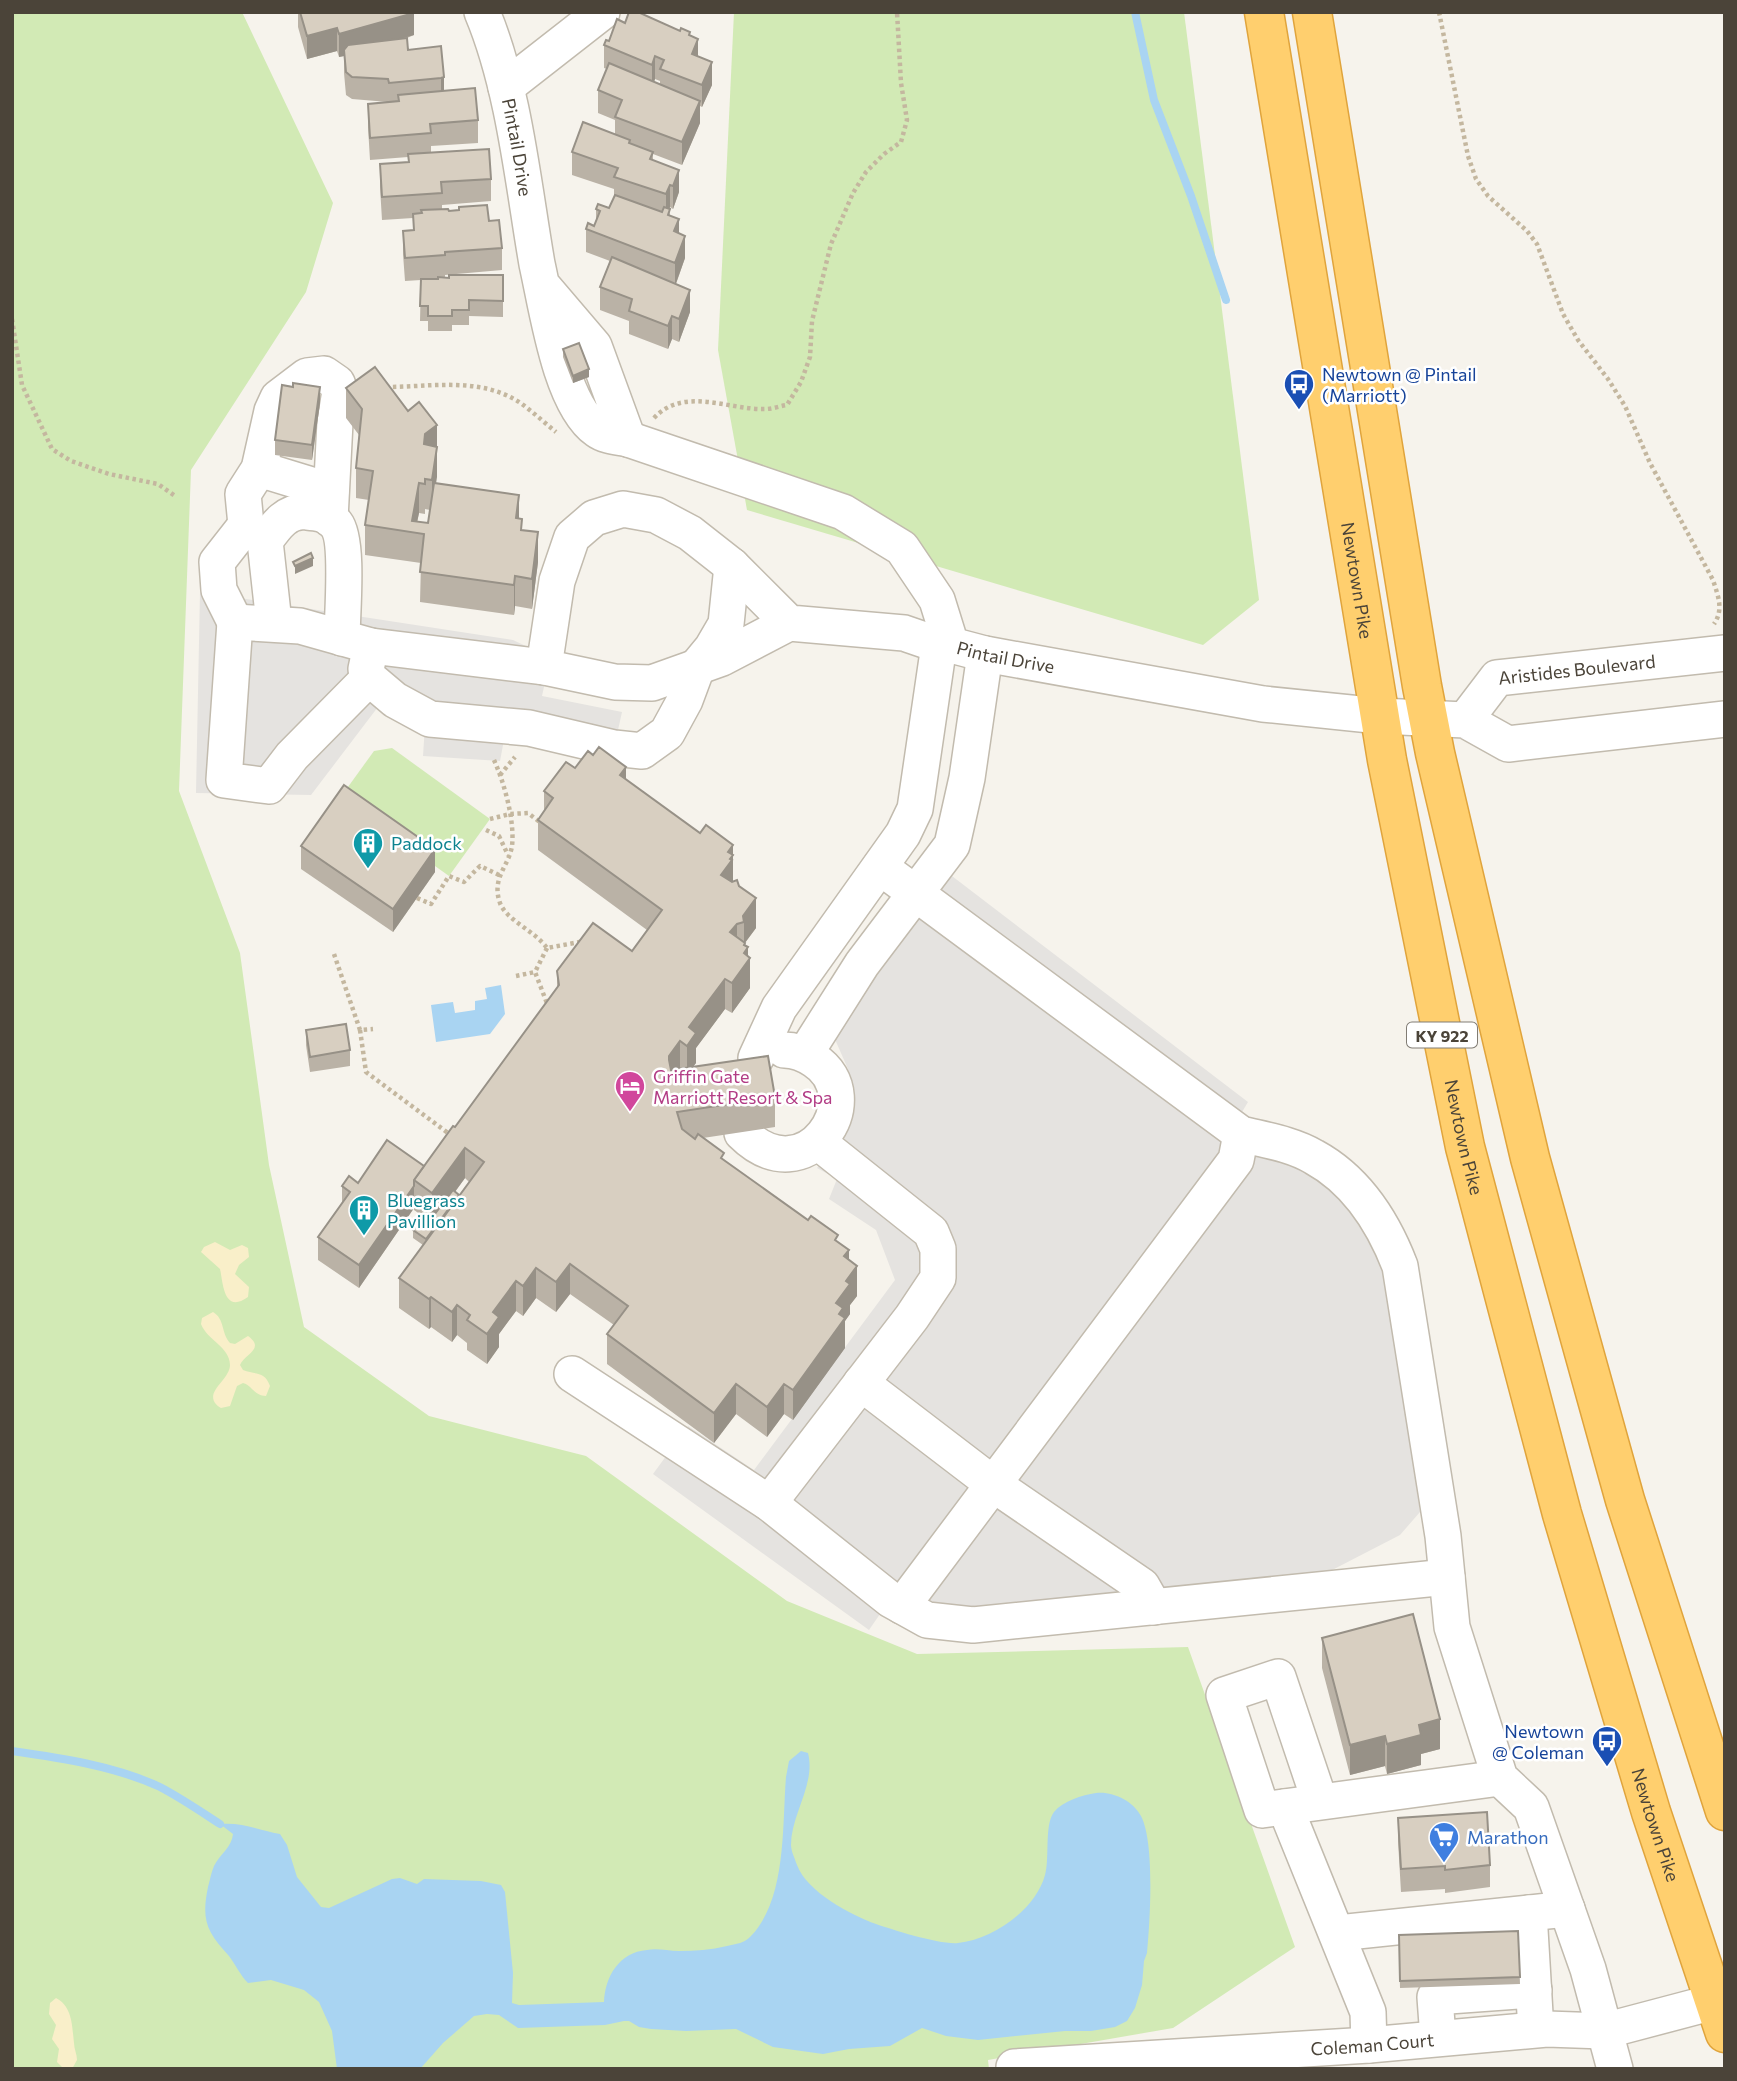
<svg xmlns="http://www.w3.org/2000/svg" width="1737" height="2081" font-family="Commissioner,sans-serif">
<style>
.green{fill:#d2eab5}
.sand{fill:#f9efc9}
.parking{fill:#e5e3e0}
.water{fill:#a9d4f2}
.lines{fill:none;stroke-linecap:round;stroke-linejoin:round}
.stream{stroke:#a9d4f2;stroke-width:8}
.minor-casing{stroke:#c2bbae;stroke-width:38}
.highway-casing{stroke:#e0a43c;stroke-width:41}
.path{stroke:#c4b79f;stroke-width:4.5;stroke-dasharray:3.5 3.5;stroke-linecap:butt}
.minor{stroke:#fff;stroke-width:35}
.highway{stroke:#ffcf6e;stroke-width:38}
.wall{fill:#bab2a6;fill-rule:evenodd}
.shaded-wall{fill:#979187}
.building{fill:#d8cfc1;stroke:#979187;stroke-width:2}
.labels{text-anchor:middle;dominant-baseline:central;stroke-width:5;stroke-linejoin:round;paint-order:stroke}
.shield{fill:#fff;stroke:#817c74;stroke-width:2}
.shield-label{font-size:16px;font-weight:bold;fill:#4b4439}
.street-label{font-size:18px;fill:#4b4439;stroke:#fff}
.transit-label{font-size:18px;fill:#164399;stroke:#fff;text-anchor:start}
.culture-label{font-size:18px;fill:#0d838f;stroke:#fff;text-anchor:start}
.hotel-label{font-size:18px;fill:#b23c85;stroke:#fff;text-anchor:start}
.shop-label{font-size:18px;fill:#366cbe;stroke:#fff;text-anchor:start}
</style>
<rect width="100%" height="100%" fill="#f6f3ec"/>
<g class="green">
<path d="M12 12H242L333 203 306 292 191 470 179 791 240 953 269 1165 304 1327 429 1416 586 1456 787 1601 917 1654 1188 1647 1295 1947 1173 2028 988 2060 989 2069H12Z"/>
<path d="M734 12H1184L1259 600 1203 645 747 510 718 350Z"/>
<path d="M392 748 490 819 449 876 340 798 374 751Z"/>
</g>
<g class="sand">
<path d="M215 1242 230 1250 242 1245 248 1248 249 1257 239 1265 235 1274 249 1287 248 1297C223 1315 223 1281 220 1269L201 1252 204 1247Z"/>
<path d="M213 1312C225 1319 221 1333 230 1343L235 1344 248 1336C266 1349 244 1354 240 1365L243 1370C256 1375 265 1371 270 1386L266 1396C254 1396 253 1386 243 1383L237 1386 230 1406 221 1408C199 1394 230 1381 230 1365 230 1347 207 1340 201 1324L202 1318Z"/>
<path d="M56 1998C73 2007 72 2027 74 2043 74 2049 77 2054 77 2060L72 2069H64L57 2062 59 2049 52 2039 56 2025 49 2014 50 2003Z"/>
</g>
<g class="parking">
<path d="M200 592 513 640 553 659 547 673 542 696 622 712 614 748 506 729 500 761 423 756 425 725 384 699 311 795 196 793Z"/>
<path d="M948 873 1248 1102 1239 1117 1325 1182 1377 1233 1385 1268 1420 1512 1400 1535 1305 1584 978 1610 933 1602 902 1582 869 1630 653 1474 688 1426 754 1470 895 1280 876 1230 829 1199 837 1179 817 1168 842 1136 847 1088 848 1069 830 1028Z"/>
</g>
<g class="water">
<path d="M501 985 505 1014 490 1034 436 1042 431 1005 453 1002 455 1013 475 1010V1001L487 999 485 988Z"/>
<path d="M801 1751 808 1753C816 1784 791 1814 791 1845 791 1851 795 1859 797 1865 807 1892 851 1915 876 1924 893 1930 941 1945 958 1943 993 1940 1036 1909 1045 1875 1050 1858 1044 1825 1054 1812 1063 1801 1082 1795 1096 1793 1113 1791 1133 1801 1141 1816 1155 1843 1150 1921 1147 1953L1144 1961 1142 1985 1135 2008 1127 2021 1115 2027 1091 2031H1065L978 2040 946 2036 922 2028 890 2046 849 2049 823 2054 773 2047 736 2029 686 2031 651 2029 639 2027 629 2021H624L605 2025 518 2028 499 2015 487 2014 474 2016 443 2043 420 2069H337L332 2031 319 2002 304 1990 271 1980 248 1983C240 1975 236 1965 229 1956 207 1932 201 1921 208 1887 210 1880 211 1873 214 1866 220 1854 232 1847 233 1834L220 1824C242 1822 259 1830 280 1834L287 1845 297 1877 321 1907 329 1908 392 1879 400 1878 417 1884 424 1879 481 1881 501 1885 505 1892 513 1973 512 2003 519 2005 604 2002C605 1977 619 1952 647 1950 657 1948 668 1951 679 1951 695 1951 711 1950 727 1946 736 1944 745 1943 751 1936 787 1898 782 1826 786 1777L789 1761Z"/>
</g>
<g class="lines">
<g class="stream">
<path d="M1135 12 1154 100 1191 196 1226 300"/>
<path d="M12 1751C61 1758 115 1766 160 1787 181 1798 200 1811 220 1824"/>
</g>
<g class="minor-casing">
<g id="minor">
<path id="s1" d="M482 12C514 88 523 183 537 264 547 308 560 404 597 430 605 436 618 437 628 439L594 346 542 285"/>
<path d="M506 87 602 12"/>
<path id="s2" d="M628 439 843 512 902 548 937 600 951 645 985 654 1263 704 1380 716 1465 720 1508 744 1725 719"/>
<path d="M259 469 331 491"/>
<path d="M265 541 246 525 243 494 259 469 272 411 278 398 307 376 324 374 337 383 340 391 335 422 330 519"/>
<path d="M235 622 219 590 217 562 246 525"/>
<path d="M274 623 265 541C275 527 287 509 307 512 319 513 328 514 336 524 349 540 342 615 342 638"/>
<path d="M789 623 722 658 652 683 615 682 544 667 557 581 572 537 594 518 623 509 656 515 690 533 732 566 789 623 904 633 939 645H951"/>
<path d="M544 667 371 646 366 669 369 678 395 700 430 719 529 728 614 748 642 751 667 733 685 700 698 665 712 648 726 624 732 566"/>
<path d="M369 678 292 756 269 786 224 780 235 622 300 626 371 646"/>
<path id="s3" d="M1465 720 1497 678 1725 653"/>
<path d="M880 867 1241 1134C1265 1140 1292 1144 1314 1157 1356 1180 1383 1222 1400 1266L1443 1536 1452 1627 1500 1778 1531 1807 1588 1969 1615 2069"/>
<path d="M805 1054 862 964 952 845 967 778 985 654"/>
<path d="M756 1058 779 1008 903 834 915 809 939 645"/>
<path d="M742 1133C806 1197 872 1097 814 1060 805 1054 795 1050 784 1050"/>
<path d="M572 1374 769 1503 891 1600 927 1620 973 1625 1447 1577"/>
<path d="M861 1383 993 1484 1142 1586 1154 1607"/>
<path d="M769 1503 912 1317 938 1278V1249L931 1232 818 1142"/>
<path d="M902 1606 1236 1160 1241 1134"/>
<path d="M1320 1802 1278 1677 1224 1695 1262 1810 1500 1778"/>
<path d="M1285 1807 1368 2012 1369 2045"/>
<path d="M1529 1913 1535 2014"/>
<path d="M1338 1933 1567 1909"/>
<path d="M1438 2038 1435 1997 1534 1990"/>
<path id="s4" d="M1014 2067 1369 2045 1547 2029 1604 2031 1725 1999"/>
</g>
</g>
<g class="highway-casing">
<g id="highway">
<path id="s5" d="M1264 12 1387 760 1465 1147 1562 1514 1651 1812 1725 2033"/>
<path d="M1312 12 1422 686 1435 753 1530 1158 1625 1500 1725 1811"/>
</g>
</g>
<g class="path">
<path d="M1439 12 1468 156 1476 179 1488 196 1527 231 1537 244 1563 314 1578 340 1608 379 1625 406 1650 463 1713 580C1718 596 1724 609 1714 624"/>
<path d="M12 319 22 385 52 449 71 461 109 474 158 484 175 496"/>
<path d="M386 387C431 387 482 376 522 404 534 413 545 423 556 432"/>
<path d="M654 418C684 386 728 410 765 409 773 409 780 406 787 405L801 382 810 357 812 321 831 244 853 193 866 172 884 154 901 142 907 120 901 83 897 12"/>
<path d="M494 760C504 782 515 821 512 846 509 866 491 878 500 903 506 920 535 931 547 948L585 941"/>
<path d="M500 775 515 757"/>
<path d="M490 819 510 814 528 813 541 823"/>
<path d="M486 830 499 836 508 855"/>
<path d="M417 898 431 904 449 876 464 882 480 866 499 875"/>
<path d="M547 948 535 972 548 1006"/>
<path d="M334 954 360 1030 373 1029"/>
<path d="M516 976 535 972"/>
<path d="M360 1030 366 1072 452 1136"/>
</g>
<use href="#minor" class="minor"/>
<use href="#highway" class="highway"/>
</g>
<g class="wall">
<path d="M298 12H414V35L407 38 408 50 441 46 444 91 478 120V143L431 146V153L491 179V201L442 205V209L489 221 502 248V270L445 275V278L503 275V317L469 316V325H452V331H428V321H420L421 280 405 281 403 254V231L413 230V218L382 220 380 187V164L408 162V157L370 160 368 127V104L388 102 352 99 346 95 344 73V56L339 57 337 51 307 59 298 27Z"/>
<path d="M625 23 690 35 698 56 712 85 702 107 700 106V123L682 165 653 154V160L679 192 673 209 670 207 669 209 670 215 679 233 685 258 676 284 690 312 679 342 672 339 668 349 629 334V321L600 310V287L610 261 586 252V229L594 226 596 222V209L609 208 614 197V189L572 175V152L615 134V120L598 113V90L607 69 604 68V45ZM655 79 660 81V84L654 82Z"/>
<path d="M563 349 589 377 573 383 563 357Z"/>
<path d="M293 387 320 403 312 460 275 455V440Z"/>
<path d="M346 388 408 411 437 425 436 483 519 518 522 530 538 562 532 609 515 606 514 615 420 602 421 563 365 555V525L369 500 356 498V468L359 435 346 418ZM425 509 430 510 428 523 417 522 419 513 425 514Z"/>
<path d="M575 768 626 779 733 874V881L739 886 756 928 745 943 748 956 750 988 732 1013 725 1009 696 1048V1063L693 1066 775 1097V1127L703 1138 724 1160 838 1242 849 1260 857 1296 850 1305V1314L845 1321V1348L793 1420 784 1414 767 1437 736 1414 714 1443 607 1364V1334L614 1325 570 1294 556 1312 536 1298 523 1316 516 1311 499 1334V1347L487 1364 467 1350V1343L457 1335 452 1342 431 1327 429 1329 399 1308V1278L423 1245 413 1238V1230L424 1217 414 1210V1208L359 1288 318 1260V1237L342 1203V1186L358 1183 424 1166 455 1127 557 988V971L632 951 647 930 538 850V820L544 812V791ZM465 1178 469 1182 459 1195 455 1192Z"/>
<path d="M301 846 435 872 393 932 301 869Z"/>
<path d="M306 1030 350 1050V1066L310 1072 306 1045Z"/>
<path d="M1322 1638 1440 1749 1421 1754V1765L1387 1774 1385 1766 1350 1775 1322 1668Z"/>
<path d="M1398 1818 1490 1865V1887L1445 1893V1889L1401 1892 1398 1841Z"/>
<path d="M1518 1931 1520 1984 1400 1988 1399 1935Z"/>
</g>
<g class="shaded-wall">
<path d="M414 13V35L345 55 344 50V56L339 57V34Z"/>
<path d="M337 28V51L307 59V36Z"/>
<path d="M698 39V61L692 54Z"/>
<path d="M655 56V79L652 87V65Z"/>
<path d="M712 62V85L702 107V85Z"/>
<path d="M444 77V100L441 101V78Z"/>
<path d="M700 101V123L682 165V142Z"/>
<path d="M679 170V192L673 209V186Z"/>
<path d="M670 185V207L666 217V194Z"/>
<path d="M679 219V242L674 231Z"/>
<path d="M685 236V258L675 286V263Z"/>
<path d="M690 290V312L679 342V319Z"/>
<path d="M672 316V339L668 349V326Z"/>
<path d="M589 369V377L573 383V376Z"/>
<path d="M320 387V403L312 460V445Z"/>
<path d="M437 425V477L432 510V480L424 444 425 434Z"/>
<path d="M419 483V513L415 532 412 521Z"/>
<path d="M519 495V525L516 518Z"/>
<path d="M538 532V562L532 609V579Z"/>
<path d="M313 558V566L295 574V566Z"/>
<path d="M515 576V606L514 615V585Z"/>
<path d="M626 767V797L620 775Z"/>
<path d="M733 845V885L721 875 728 852Z"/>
<path d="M435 849V872L393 932V909Z"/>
<path d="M756 898V928L744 944V922L743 916Z"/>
<path d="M737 924V954L730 932Z"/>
<path d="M745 943V951L748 947V961L750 958V988L732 1013V983Z"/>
<path d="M725 979V1009L696 1048V1063L687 1075V1046L689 1027Z"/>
<path d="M680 1041V1071L669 1086V1056Z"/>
<path d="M465 1148V1178L432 1223V1193Z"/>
<path d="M414 1186V1208L359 1288V1265Z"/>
<path d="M849 1250V1277L857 1266V1296L850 1305V1314L845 1321V1348L793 1420V1390L836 1303 844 1256Z"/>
<path d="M570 1264V1294L556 1312V1282Z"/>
<path d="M536 1268V1298L523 1316V1286Z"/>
<path d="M516 1281V1311L499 1334V1347L487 1364V1334L493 1312Z"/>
<path d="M431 1297V1327L429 1329V1299Z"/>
<path d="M457 1305V1335L452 1342V1312Z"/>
<path d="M736 1384V1414L714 1443V1413Z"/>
<path d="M784 1384V1414L767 1437V1407Z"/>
<path d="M1440 1719V1749L1421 1754V1765L1387 1774V1744L1419 1725Z"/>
<path d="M1385 1736V1766L1350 1775V1745Z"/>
</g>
<g class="building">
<path d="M300 12H414V13L339 34 337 28 307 36Z"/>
<path d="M629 12H638L680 31 681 28 690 32 689 35 698 39 692 54 712 62 702 85 660 69 664 60 655 56 652 65 604 45 606 40 609 41 617 19 625 23Z"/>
<path d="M407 38 408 50 441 46 444 77 441 78 389 83 388 79 352 77 346 72 344 50 348 45Z"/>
<path d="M609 63 700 101 682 142 615 117 622 100 598 90Z"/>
<path d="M475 88 478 120 430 124 431 133 370 138 368 104 399 101 398 95Z"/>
<path d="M583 122 630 140 629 143 653 152 650 159 679 170 673 186 670 185 666 194 614 177 618 168 572 152Z"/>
<path d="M489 149 491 179 441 182 442 193 382 197 380 164 409 162 408 154Z"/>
<path d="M615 195 662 212 664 207 670 209 668 215 679 219 674 231 685 236 675 263 586 229 588 223 594 226 600 211 596 209 598 204 609 208Z"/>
<path d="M487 205 489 221 499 220 502 248 445 252V255L405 258 403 231 414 230 413 214 422 213 421 210 448 209 449 211 459 210V207Z"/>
<path d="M612 257 690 290 679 319 672 316 668 326 629 311 632 299 600 287Z"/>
<path d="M449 275H503V301L469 300V310H452V316H428V306H420L421 279H438V277L449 278Z"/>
<path d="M579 343 589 369 573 376 563 349Z"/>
<path d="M375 367 408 411 419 402 437 425 425 434 424 444 437 447 432 480 425 479V484L419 483 412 521 428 523 434 483 519 495 516 518 522 519 521 530 538 532 532 579 515 576 514 585 420 572 424 534 365 525 373 471 356 468 362 409 346 388Z"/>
<path d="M293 383 320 387 312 445 275 440 282 385 293 387Z"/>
<path d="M311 553 313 558 295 566 293 562Z"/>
<path d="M599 747 626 767 620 775 700 833 706 825 733 845 728 852 733 855 730 859 732 860 721 875 732 882 737 880 739 886 756 898 743 916 744 922 737 924 730 932 745 943 744 945 748 947 744 953 750 958 732 983 725 979 689 1027 696 1033 687 1046 680 1041 669 1056V1060L671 1070 768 1056 775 1097 677 1112 682 1129 695 1139 698 1134 724 1153 721 1158 808 1220 811 1216 838 1235 835 1240 849 1250 844 1256 857 1266 846 1281 850 1284 836 1303 843 1308 839 1314 845 1318 793 1390 784 1384 767 1407 736 1384 714 1413 607 1334 628 1306 570 1264 556 1282 536 1268 523 1286 516 1281 493 1312 499 1317 487 1334 467 1320 470 1315 457 1305 452 1312 431 1297 429 1299 399 1278 484 1162 465 1148 432 1193 414 1180 453 1126 455 1127 559 985 557 971 593 923 632 951 662 910 538 820 553 798 544 791 566 762 575 768 588 751 593 755Z"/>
<path d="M344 785 435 849 393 909 301 846Z"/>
<path d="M346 1024 350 1050 310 1057 306 1030Z"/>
<path d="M387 1140 424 1166 414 1180V1186L359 1265 318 1237 350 1192 342 1186 349 1176 358 1183Z"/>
<path d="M453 1190 459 1195 426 1239 413 1230 425 1214 431 1219Z"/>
<path d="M1413 1614 1440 1719 1419 1725 1421 1735 1387 1744 1385 1736 1350 1745 1322 1638Z"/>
<path d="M1487 1812 1490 1865 1445 1870V1866L1401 1869 1398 1818Z"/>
<path d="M1518 1931 1520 1977 1400 1981 1399 1935Z"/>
</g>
<defs>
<g id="bus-pin" transform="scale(1.575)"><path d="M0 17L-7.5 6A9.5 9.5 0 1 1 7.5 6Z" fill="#1a4fb4" stroke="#fff"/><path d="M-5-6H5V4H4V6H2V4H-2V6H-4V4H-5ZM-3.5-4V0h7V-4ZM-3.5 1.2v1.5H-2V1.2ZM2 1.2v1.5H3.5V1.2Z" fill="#fff"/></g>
<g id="building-pin" transform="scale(1.575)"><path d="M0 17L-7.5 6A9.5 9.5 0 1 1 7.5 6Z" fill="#0f9aa8" stroke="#fff"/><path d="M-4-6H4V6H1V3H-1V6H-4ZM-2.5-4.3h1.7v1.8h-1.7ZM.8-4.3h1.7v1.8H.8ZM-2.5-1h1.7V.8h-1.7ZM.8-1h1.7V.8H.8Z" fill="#fff"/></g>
<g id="hotel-pin" transform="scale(1.575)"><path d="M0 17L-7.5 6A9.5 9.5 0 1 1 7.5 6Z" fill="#d1479c" stroke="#fff"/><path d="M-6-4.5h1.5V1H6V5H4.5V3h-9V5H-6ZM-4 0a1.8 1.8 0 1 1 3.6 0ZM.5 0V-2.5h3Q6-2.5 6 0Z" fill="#fff"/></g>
<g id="supermarket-pin" transform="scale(1.575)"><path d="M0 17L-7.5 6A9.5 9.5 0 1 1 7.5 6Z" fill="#3f7fe0" stroke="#fff"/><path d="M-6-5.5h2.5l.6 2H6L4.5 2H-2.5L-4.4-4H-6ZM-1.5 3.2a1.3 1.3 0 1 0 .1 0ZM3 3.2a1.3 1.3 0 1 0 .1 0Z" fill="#fff"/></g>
</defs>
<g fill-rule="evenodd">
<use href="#bus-pin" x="1299" y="384"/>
<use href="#building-pin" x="368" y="843"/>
<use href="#hotel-pin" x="630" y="1086"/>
<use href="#building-pin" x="364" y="1210"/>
<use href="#bus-pin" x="1607" y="1741"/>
<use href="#supermarket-pin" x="1444" y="1837"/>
</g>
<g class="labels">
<rect class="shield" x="1407" y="1022.5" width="70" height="25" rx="5"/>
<g class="shield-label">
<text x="1442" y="1035">KY 922</text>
</g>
<g class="street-label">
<text stroke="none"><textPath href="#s1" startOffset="140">Pintail Drive</textPath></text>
<text stroke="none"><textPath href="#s5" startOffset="576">Newtown Pike</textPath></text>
<text stroke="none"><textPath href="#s2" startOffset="462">Pintail Drive</textPath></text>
<text stroke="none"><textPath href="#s3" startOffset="133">Aristides Boulevard</textPath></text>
<text stroke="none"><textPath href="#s5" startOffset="1143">Newtown Pike</textPath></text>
<text stroke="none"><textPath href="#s5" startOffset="1857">Newtown Pike</textPath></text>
<text stroke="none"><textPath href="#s4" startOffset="359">Coleman Court</textPath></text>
</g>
<g class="transit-label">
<text x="1322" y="374">Newtown @ Pintail<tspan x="1322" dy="21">(Marriott)</tspan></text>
<text x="1584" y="1731" text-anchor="end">Newtown<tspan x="1584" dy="21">@ Coleman</tspan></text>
</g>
<g class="culture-label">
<text x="391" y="843">Paddock</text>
<text x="387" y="1200">Bluegrass<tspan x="387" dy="21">Pavillion</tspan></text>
</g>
<g class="hotel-label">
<text x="653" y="1076">Griffin Gate<tspan x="653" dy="21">Marriott Resort &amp; Spa</tspan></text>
</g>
<g class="shop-label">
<text x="1467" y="1837">Marathon</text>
</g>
</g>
<rect width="1737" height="2081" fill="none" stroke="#4b4439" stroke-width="28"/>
</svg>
